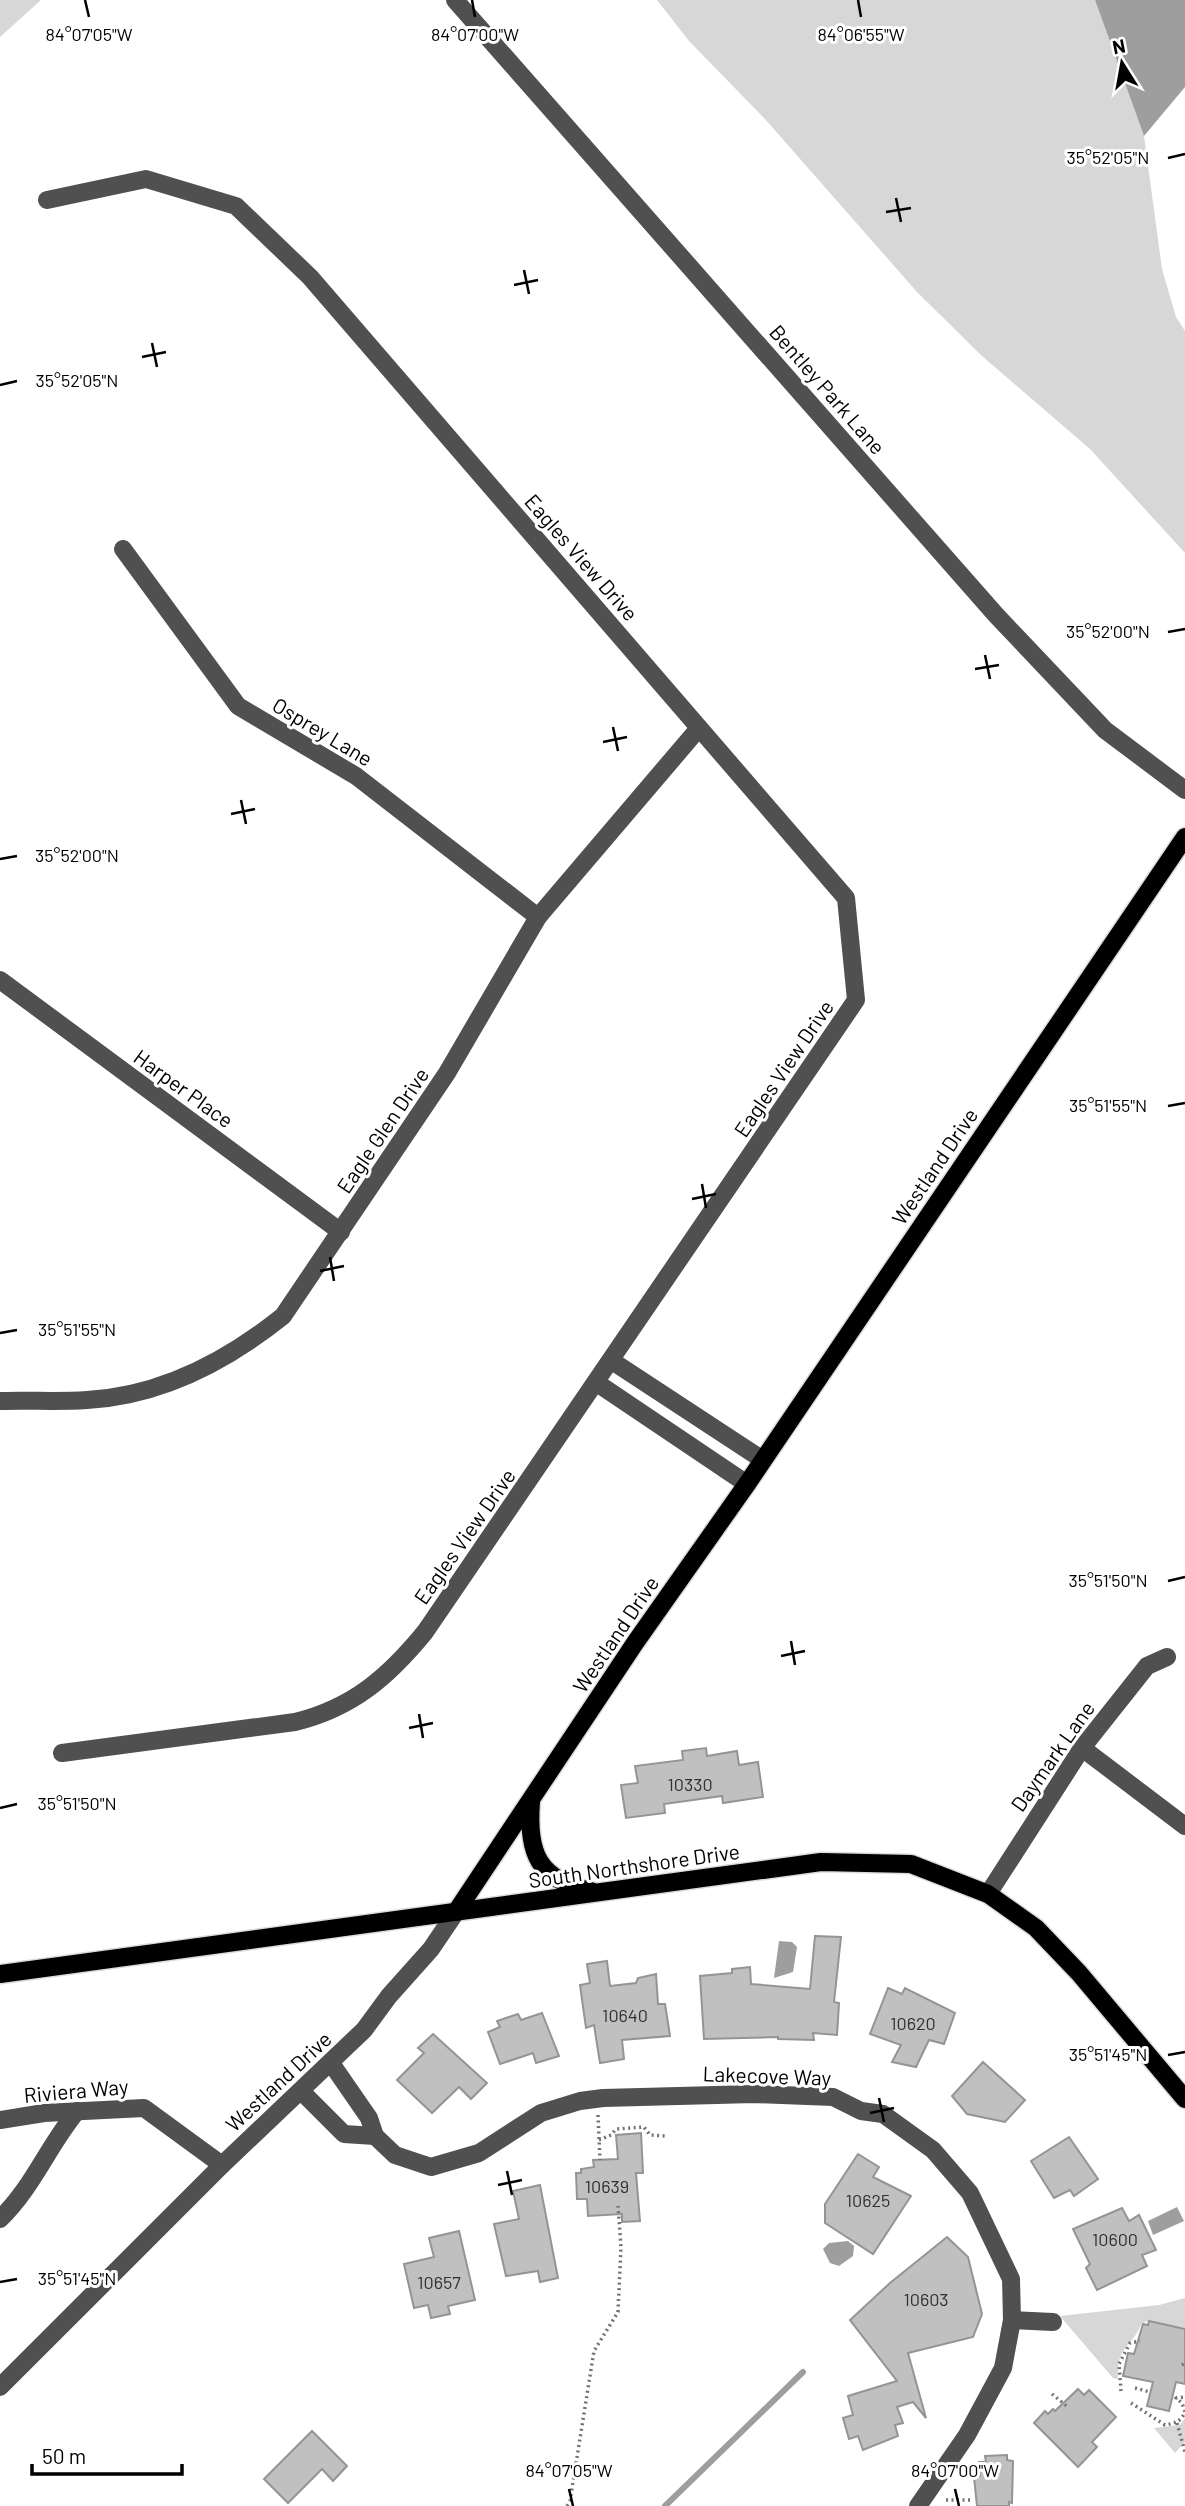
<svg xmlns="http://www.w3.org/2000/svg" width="1185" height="2506" font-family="Barlow,sans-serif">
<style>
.green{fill:#d7d7d7}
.water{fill:#9e9e9e}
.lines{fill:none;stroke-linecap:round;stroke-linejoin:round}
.stream{stroke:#9e9e9e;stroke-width:6}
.building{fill:#c0c0c0;stroke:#949494;stroke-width:2}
.major-casing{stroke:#dbdbdb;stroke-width:21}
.path{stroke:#727272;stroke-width:3.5;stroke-dasharray:2 3.5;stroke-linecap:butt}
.minor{stroke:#505050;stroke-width:18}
.major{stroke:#000;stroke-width:18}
.ticks{fill:none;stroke:#000;stroke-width:2.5}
.labels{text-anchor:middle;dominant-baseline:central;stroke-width:6;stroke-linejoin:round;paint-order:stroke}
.number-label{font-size:18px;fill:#303030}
.street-label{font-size:21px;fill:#000;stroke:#fff}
.ticks-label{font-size:18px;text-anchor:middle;fill:#000;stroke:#fff;stroke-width:6;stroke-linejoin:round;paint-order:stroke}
</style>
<rect width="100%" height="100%" fill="#fff"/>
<g class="green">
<path d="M0 0H41L0 37Z"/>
<path d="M657 0H1095L1144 136 1162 269 1176 317 1185 331V553L1090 449 982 356 917 292 765 119 689 41Z"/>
<path d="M1185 2298V2328L1149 2321 1142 2323C1131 2349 1116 2346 1118 2379L1113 2378 1060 2316 1159 2305Z"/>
<path d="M1185 2418V2442L1175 2453 1154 2428 1180 2425Z"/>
</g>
<g class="water">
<path d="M1095 0H1185V87L1144 136Z"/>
<path d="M779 1941 792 1942 797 1947 793 1972 774 1978Z"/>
<path d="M1177 2207 1184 2221 1153 2235 1148 2221Z"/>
<path d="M848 2241 854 2246 853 2256 839 2266 830 2263 823 2249 829 2243Z"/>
</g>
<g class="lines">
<path class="stream" d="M665 2506 803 2372"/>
</g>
<g class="building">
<path d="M706 1748 707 1756 737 1751 739 1765 758 1762 763 1797 723 1803 722 1796 664 1804 665 1813 626 1818 621 1785 638 1783 635 1766 683 1760 682 1751Z"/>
<path d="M815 1936 841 1937 834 2002 839 2003 837 2035 813 2033 814 2040 778 2039V2037L704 2039 700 1976 732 1973V1969L750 1967 751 1984 810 1989Z"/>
<path d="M607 1961 610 1986 636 1983 638 1978 656 1974 658 2004H665L670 2036 622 2040 624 2059 600 2063 594 2025 586 2028 580 1985 590 1983 587 1964Z"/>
<path d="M888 1988 902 1994 905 1988 955 2013 944 2044 929 2040 916 2067 892 2062 901 2045 870 2034Z"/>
<path d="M542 2013 559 2056 536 2063 533 2053 500 2064 488 2032 500 2027 497 2021 518 2014 521 2020Z"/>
<path d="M433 2034 487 2083 471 2099 459 2087 432 2113 397 2080 424 2053 418 2048Z"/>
<path d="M983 2062 1025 2100 1005 2122 967 2114 952 2096Z"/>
<path d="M641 2133 643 2173H636L640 2221 622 2222V2214L588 2216 587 2199H577L576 2173H581V2169L594 2167 593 2160 618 2159 616 2135Z"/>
<path d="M1069 2137 1098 2179 1074 2196 1070 2190 1054 2198 1031 2161Z"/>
<path d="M858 2154 879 2167 873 2177 911 2196 873 2254 825 2223V2204Z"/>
<path d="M540 2185 558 2278 540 2282 538 2271 506 2276 494 2224 519 2219 513 2191Z"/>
<path d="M1122 2208 1129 2221 1139 2215 1156 2250 1142 2255 1147 2266 1097 2290 1086 2268 1090 2264 1073 2229Z"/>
<path d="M459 2231 475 2300 448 2306 450 2314 431 2318 428 2305 414 2308 404 2264 434 2257 429 2238Z"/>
<path d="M947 2237 968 2257 982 2314 973 2337 908 2353 926 2418 913 2402 897 2407 903 2423 895 2425 898 2436 863 2450 858 2436 849 2439 843 2418 853 2415 848 2396 897 2381 850 2320 890 2283Z"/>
<path d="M1149 2321 1185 2329V2384L1176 2382 1169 2411 1147 2406 1153 2382 1123 2376 1128 2353 1134 2354 1143 2324 1148 2325Z"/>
<path d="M1078 2389 1084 2395 1089 2390 1116 2417 1092 2442 1097 2447 1078 2467 1034 2423 1045 2411 1048 2414 1053 2409 1055 2411Z"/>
<path d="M312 2431 347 2466 333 2481 322 2469 288 2503 264 2479Z"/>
<path d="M1007 2455V2460L1013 2461 1012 2503 1009 2502V2506H977L974 2477 980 2476 979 2462H986L985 2456Z"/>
</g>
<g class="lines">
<g class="major-casing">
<g id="major">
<path d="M531 1802C527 1853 538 1880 591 1891"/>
<path d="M456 1912 635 1643 747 1484 1185 837"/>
<path d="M0 1974 821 1862 911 1864 988 1894 1036 1928 1079 1973 1185 2099"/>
</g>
</g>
<g class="path">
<path d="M598 2115 600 2160"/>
<path d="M599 2140 611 2135 616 2129 644 2127 650 2135 665 2136"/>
<path d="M1182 2365 1185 2363"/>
<path d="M1135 2388 1150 2392"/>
<path d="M1121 2391 1119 2364 1130 2343 1140 2341"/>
<path d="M1052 2394 1069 2408"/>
<path d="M1131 2403 1165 2425C1175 2423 1181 2422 1185 2412L1182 2403 1176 2398 1185 2397"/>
<path d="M1177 2423 1185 2452"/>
<path d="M946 2500H972"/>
<path d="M567 2506 570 2501 594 2351 618 2312 621 2247 618 2206"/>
</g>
<g class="minor">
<path d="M455 0 996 615 1105 730 1185 790"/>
<path d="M47 200 146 179 236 206 310 277 846 898 856 1000 425 1632C389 1676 353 1708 295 1722L62 1753"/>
<path d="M123 549 238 706 356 776 538 917"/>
<path d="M0 980 341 1232"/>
<path d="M612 1361 763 1460"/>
<path d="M597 1383 747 1484"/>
<path d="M0 1401C29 1400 58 1402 87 1400 160 1396 227 1361 283 1316L447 1073 538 917 699 728"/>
<path d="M1082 1748 1185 1826"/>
<path d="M988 1894 1082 1748 1147 1666 1167 1657"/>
<path d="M331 2063 369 2118 375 2136 395 2155 431 2167 479 2153 541 2113 580 2101 603 2098 754 2094 833 2097 861 2111 883 2114 933 2150 970 2193 1011 2279 1012 2320 1003 2368 967 2435 918 2506"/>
<path d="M301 2091 344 2134 375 2136"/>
<path d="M0 2120 44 2113 144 2108 222 2165"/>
<path d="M0 2219C33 2187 48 2146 77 2111"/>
<path d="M1012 2320 1053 2322"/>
<path d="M0 2387 222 2165 364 2030 389 1996 431 1949 456 1912"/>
</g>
<use href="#major" class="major"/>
</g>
<path class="ticks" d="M85 0 89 17M472 0 475 17M858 0 861 17M1168 158 1185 154M896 198 901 222M886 212 911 208M524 270 529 294M514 285 538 280M152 343 157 367M142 357 166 352M0 385 17 381M1168 632 1185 629M985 655 990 679M975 669 999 665M613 727 618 751M603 742 627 737M241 800 246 824M231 814 255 809M0 859 17 856M1168 1106 1185 1103M702 1184 706 1208M692 1199 716 1194M330 1257 334 1281M320 1271 344 1266M0 1333 17 1330M1168 1581 1185 1577M791 1641 795 1665M781 1656 805 1651M419 1714 423 1738M409 1728 433 1723M0 1808 17 1804M1168 2055 1185 2052M879 2098 884 2122M870 2113 894 2108M507 2171 512 2195M498 2185 522 2180M0 2282 17 2279M569 2489 573 2506M955 2489 959 2506"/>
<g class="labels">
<g class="number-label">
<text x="690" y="1784">10330</text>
<text x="625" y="2015">10640</text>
<text x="913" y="2023">10620</text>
<text x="607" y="2186">10639</text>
<text x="868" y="2200">10625</text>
<text x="1115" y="2239">10600</text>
<text x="439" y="2282">10657</text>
<text x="926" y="2299">10603</text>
</g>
<g class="street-label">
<text transform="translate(828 389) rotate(49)">Bentley Park Lane</text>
<text transform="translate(582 557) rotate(49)">Eagles View Drive</text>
<text transform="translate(323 731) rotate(31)">Osprey Lane</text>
<text transform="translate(783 1068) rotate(-56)">Eagles View Drive</text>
<text transform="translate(184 1088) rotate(36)">Harper Place</text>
<text transform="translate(382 1130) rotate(-56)">Eagle Glen Drive</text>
<text transform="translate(934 1166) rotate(-56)">Westland Drive</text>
<text transform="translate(464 1536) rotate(-55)">Eagles View Drive</text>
<text transform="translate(615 1634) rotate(-56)">Westland Drive</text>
<text transform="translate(1052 1756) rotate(-55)">Daymark Lane</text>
<text transform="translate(634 1865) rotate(-8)">South Northshore Drive</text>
<text transform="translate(767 2075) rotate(2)">Lakecove Way</text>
<text transform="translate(278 2081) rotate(-43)">Westland Drive</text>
<text transform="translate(76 2090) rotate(-5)">Riviera Way</text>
</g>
</g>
<g class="ticks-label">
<text x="89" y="41">84°07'05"W</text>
<text x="475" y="41">84°07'00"W</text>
<text x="861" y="41">84°06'55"W</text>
<text x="1108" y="164">35°52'05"N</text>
<text x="77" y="387">35°52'05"N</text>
<text x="1108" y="638">35°52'00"N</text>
<text x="77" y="862">35°52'00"N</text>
<text x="1108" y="1112">35°51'55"N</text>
<text x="77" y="1336">35°51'55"N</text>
<text x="1108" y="1587">35°51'50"N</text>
<text x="77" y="1810">35°51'50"N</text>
<text x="1108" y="2061">35°51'45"N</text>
<text x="77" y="2285">35°51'45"N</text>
<text x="569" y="2477">84°07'05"W</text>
<text x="955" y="2477">84°07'00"W</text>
</g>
<g transform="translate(1122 63) rotate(349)" stroke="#ffffff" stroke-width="5" paint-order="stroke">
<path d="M0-5L12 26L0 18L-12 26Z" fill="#000000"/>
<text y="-10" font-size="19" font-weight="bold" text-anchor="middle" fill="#000000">N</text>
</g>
<path d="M32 2464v10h150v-10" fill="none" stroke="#000000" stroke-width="3.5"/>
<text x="42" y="2464" font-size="21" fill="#000000" stroke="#ffffff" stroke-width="5" paint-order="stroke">50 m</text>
</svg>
